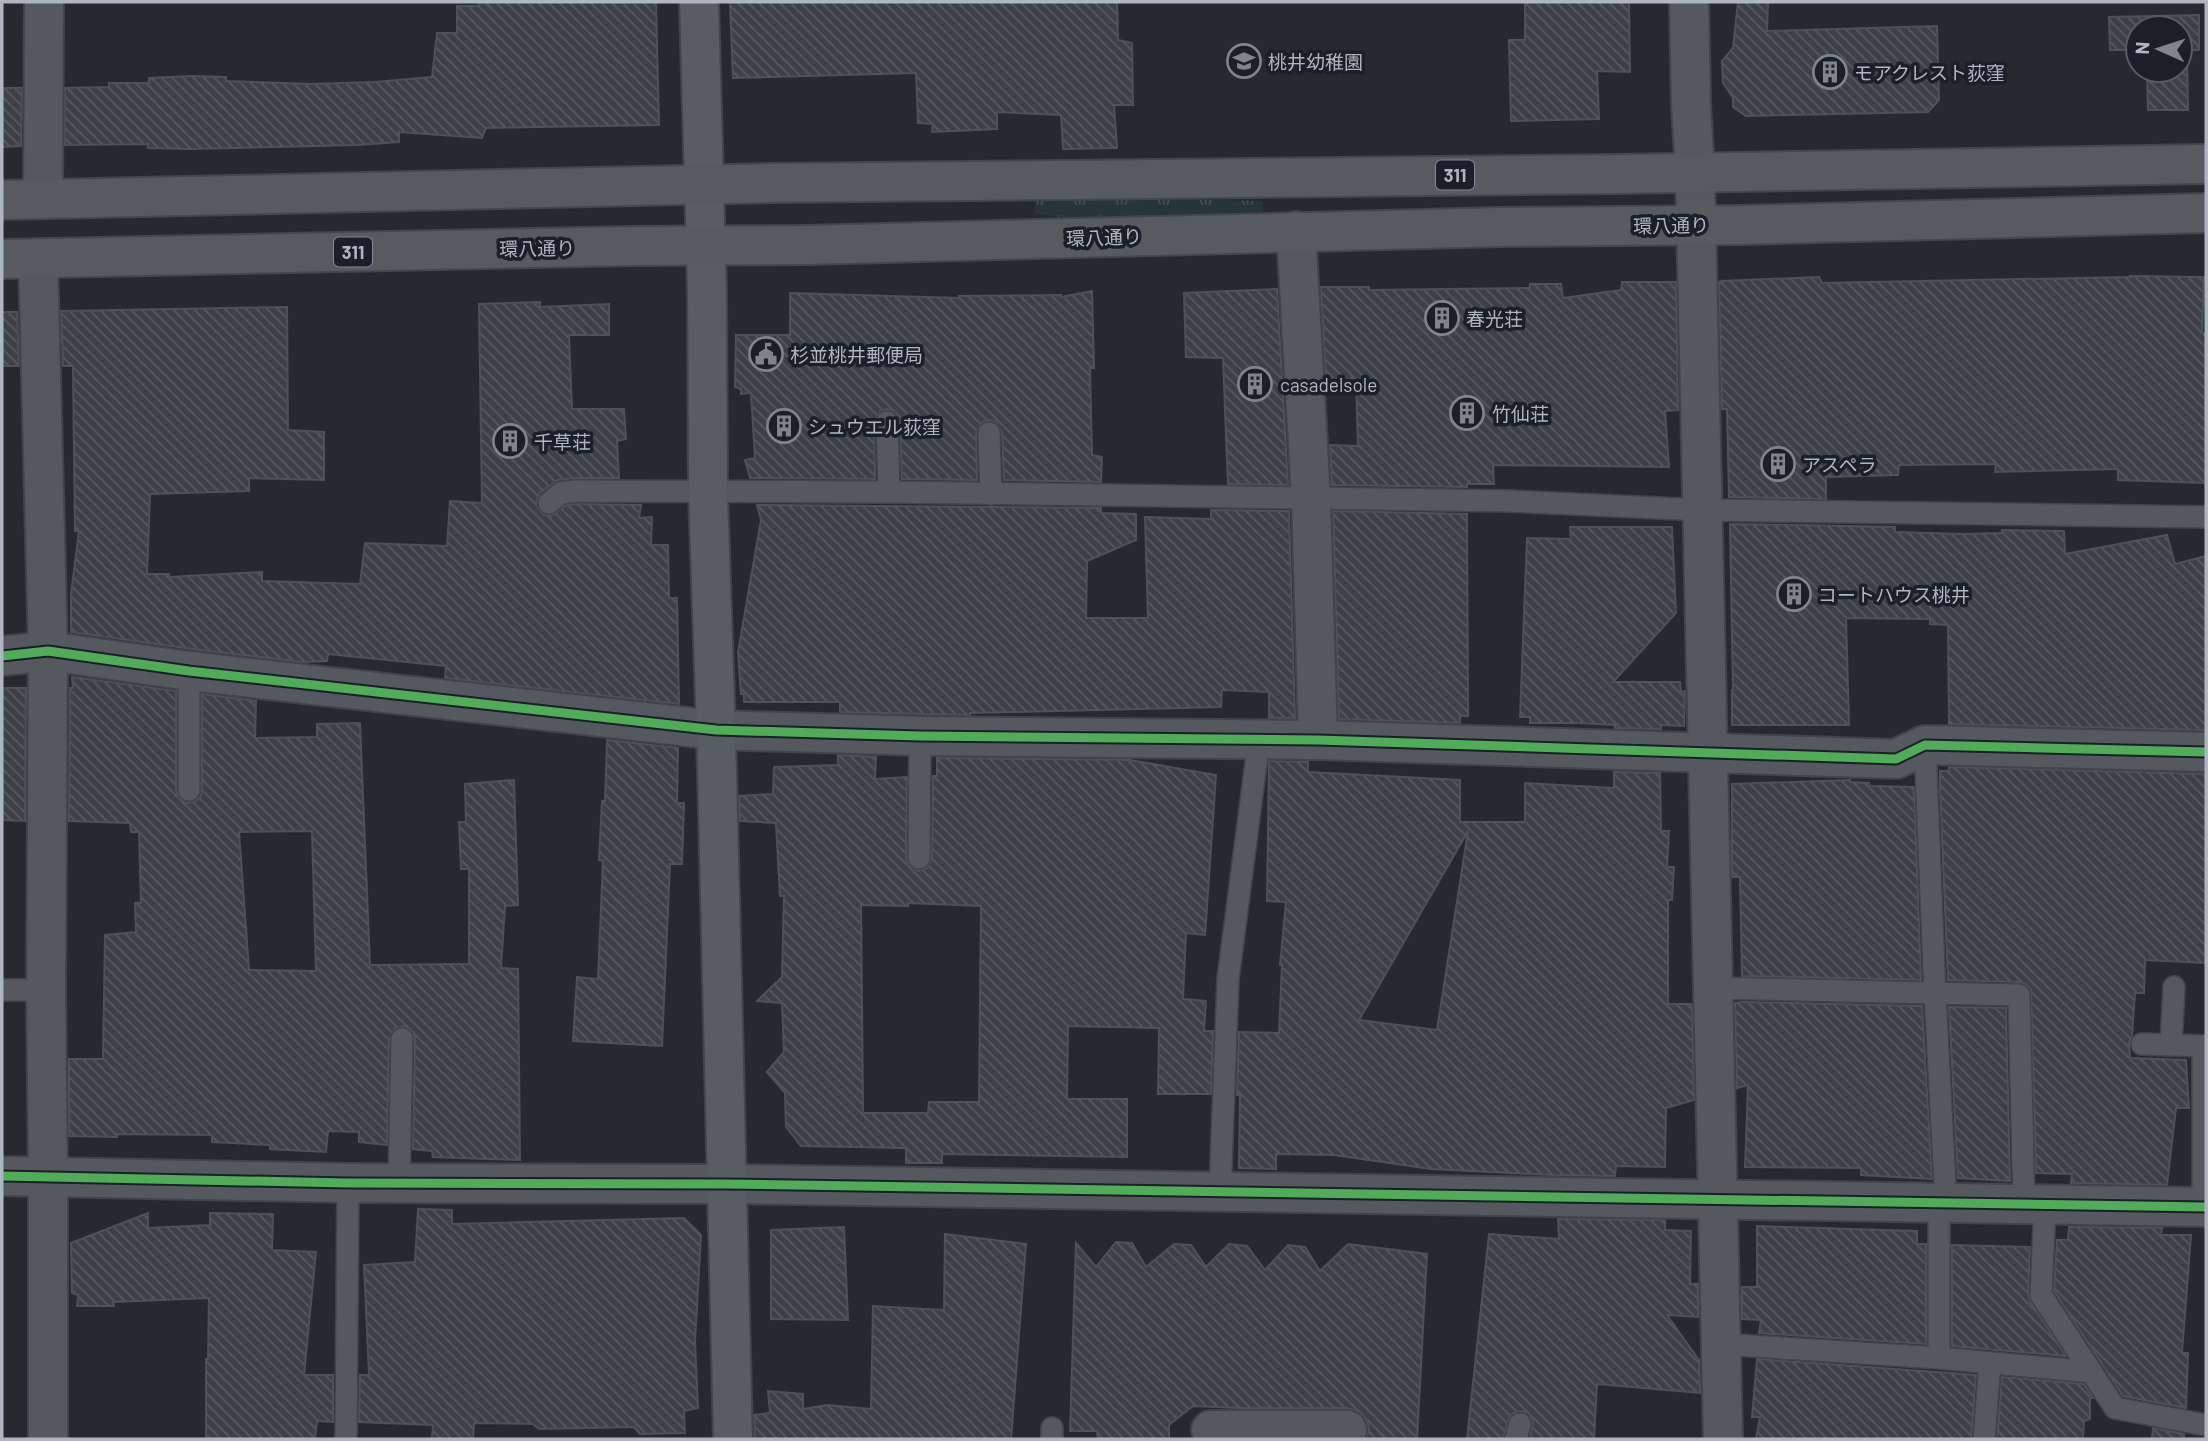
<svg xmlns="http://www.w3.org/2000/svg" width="2208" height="1441" font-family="Barlow,'Noto Sans JP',sans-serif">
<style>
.grass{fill:url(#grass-tufts)}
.building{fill:url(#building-back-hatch);stroke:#4d5158;stroke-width:2;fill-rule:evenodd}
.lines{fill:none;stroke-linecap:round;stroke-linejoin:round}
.lane-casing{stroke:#414449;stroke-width:24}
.street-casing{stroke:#414449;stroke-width:42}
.secondary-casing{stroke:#414449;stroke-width:42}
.primary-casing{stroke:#42464d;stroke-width:42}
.lane{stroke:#55585e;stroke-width:21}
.street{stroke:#55585e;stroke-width:38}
.secondary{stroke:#585c63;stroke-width:38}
.primary{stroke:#575b60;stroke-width:38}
.cycleway-casing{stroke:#1a2029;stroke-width:13}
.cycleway{stroke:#51ab58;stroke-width:9}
.labels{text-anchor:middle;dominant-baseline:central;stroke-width:7;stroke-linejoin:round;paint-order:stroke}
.shield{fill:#1a2029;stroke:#828994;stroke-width:2}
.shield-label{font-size:18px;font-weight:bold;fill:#aeb6c2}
.poi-label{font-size:19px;fill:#aeb6c2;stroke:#1a2029;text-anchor:start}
.street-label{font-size:19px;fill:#aeb6c2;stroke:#1a2029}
</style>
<defs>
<pattern id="grass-tufts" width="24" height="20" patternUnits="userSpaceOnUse" patternTransform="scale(1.75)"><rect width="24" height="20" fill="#263536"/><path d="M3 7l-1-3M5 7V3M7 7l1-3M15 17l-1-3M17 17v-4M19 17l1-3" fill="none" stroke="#435051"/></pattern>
<pattern id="building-back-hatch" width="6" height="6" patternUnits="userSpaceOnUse" patternTransform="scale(1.75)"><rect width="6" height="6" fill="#3d4147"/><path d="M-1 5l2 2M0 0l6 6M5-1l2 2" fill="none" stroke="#565a60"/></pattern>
</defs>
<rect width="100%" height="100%" fill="#252a30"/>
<path class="grass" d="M1111 198 1262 201 1263 212C1188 216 1109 228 1035 213V201Z"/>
<g class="building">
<path d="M479 2H656L659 125 486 128 482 138 399 132V142L357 145 189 149 148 148V144L65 145V88L109 87V83H149V78L192 76 226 77V81L311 84 375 82 432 77 437 33H457V6H478Z"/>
<path d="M730 2H1117L1118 40 1132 43 1133 105H1114L1117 148 1063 149 1061 115 997 112V129L932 132 933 124 918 123 916 73 733 78Z"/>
<path d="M1525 2H1629L1630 72 1597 71 1599 119 1511 121 1509 40H1525Z"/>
<path d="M1738 2H1768L1767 31 1937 26 1939 100 1928 112 1746 116 1733 107V98L1723 83 1722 61 1733 48Z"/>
<path d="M2199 15V50H2187L2188 110H2148L2147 70H2180V28H2138V50H2110L2109 17Z"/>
<path d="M2 88H22L21 146 2 147Z"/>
<path d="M2130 276 2204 277 2202 333H2206V483L2118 480V469L1995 472 1996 464 1899 465 1898 475 1826 477V499L1729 497 1727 409H1722L1719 282 1721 281 1819 277 1822 283 2130 277Z"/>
<path d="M1622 282H1676L1678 410 1665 411 1669 467 1493 465 1494 484H1467V487L1332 485 1330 445 1358 446 1356 378 1326 379 1321 287H1369V290L1530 288V284H1561L1563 298 1621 290Z"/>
<path d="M1277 289 1288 485 1228 484 1223 358 1186 357 1184 293Z"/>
<path d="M1092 291 1094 368H1090L1092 455 1102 457 1101 482 1004 480 1002 432 996 422 989 420 982 422 976 433 977 480 902 479 900 421 894 411 887 409 880 411 874 422 875 479 750 478 745 460 755 458 751 393 741 394V389L735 387 736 335H790V293L959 298V296L1061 295V297Z"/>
<path d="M540 302V307L609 304V335H569L572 409H624L626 439 617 441 619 478H575L558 480 540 493 537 499 536 506 544 515 551 516 567 505 576 504 641 505 639 518 652 517 651 545H668L669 598H677L679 704 445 678 446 666 328 654 327 661 302 662 192 649 71 632V594L79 531H75L73 366H63L61 311 287 307 288 430 324 432V480L249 478V491L150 494 147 574H169V577L262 572V581L360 584 365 543 447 546 450 501 482 503 479 304Z"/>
<path d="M2 312H17L19 366H2Z"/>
<path d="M757 505 1101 508V513L1136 514V540L1087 561 1086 618H1148L1145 517 1211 519V510L1289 511 1295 718H1269V692L1222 690 1221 707 970 713V715L840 712V702H744V694H741L738 652 761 520Z"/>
<path d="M1333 511 1467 514 1468 716H1460V723L1339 719Z"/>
<path d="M1730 524 1895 527V532L1963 534 2002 533V530L2064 531 2065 554 2167 535 2175 564 2206 556V730L1949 724 1948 625 1930 624V619L1846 618 1849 725H1732V690H1733Z"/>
<path d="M1570 527H1672L1676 613 1613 682H1680L1681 692 1685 691 1684 726 1661 725V729L1615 728V725L1578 723H1530V717H1520L1527 538 1571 539Z"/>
<path d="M72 677 176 691V790L178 797 188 803 196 801 201 796 202 790V694L256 701 255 738 317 737V724L360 723 370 965 469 964V869H461L459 822H466L465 784 514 780 518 905 505 906 501 968 518 969 520 1160 433 1157 432 1151 413 1149 415 1039 413 1032 403 1026 395 1028 389 1039 387 1145 359 1142V1132L328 1131 326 1152 270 1149V1145L212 1142V1135L117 1134V1137L69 1136V1059H103L105 935 136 932 135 903H141L139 832H131L130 823 69 821 70 688H73ZM312 831 316 971 249 970 239 832Z"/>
<path d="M2 688H26L25 821 2 820Z"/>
<path d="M607 740 678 748 677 803H684L682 864H670L662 1046 573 1041 577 977 598 979 603 861 599 860 602 801H605Z"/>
<path d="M838 755 876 757 875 779 907 777 906 858 908 865 918 871 926 869 932 859 933 776H937V758L1130 760 1216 775 1205 935 1186 933 1183 999 1206 1001 1204 1031H1213L1211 1094H1158L1159 1028 1068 1026 1067 1099H1127V1157L942 1154V1163H906V1148L801 1146 786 1127 785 1093 767 1072 784 1052 782 1003 757 1001 782 977 784 896H780L776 823 740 821 739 796 773 794 774 767 838 765ZM908 903 981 906 979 1102H929L928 1113H863L861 905 908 906Z"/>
<path d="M1269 761 1308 762V772L1460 780V822H1525V783L1614 788V772L1660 773 1661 831H1669L1667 867H1674L1672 900H1668V1004H1692L1694 1100 1666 1108 1665 1167 1616 1166 1615 1176 1553 1175 1431 1169 1334 1155 1276 1154V1169L1239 1168 1240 1095H1237L1239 1032 1279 1033 1282 965H1280L1286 902 1267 901ZM1468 831 1437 1030 1359 1020Z"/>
<path d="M1949 767 2206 774V963L2145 960 2144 993H2135L2132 1036 2129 1043 2130 1058 2186 1060 2189 1108H2176L2167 1185 2071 1183 2072 1174 2036 1173 2031 989 2026 984 2019 982 1948 980 1940 787V771H1949Z"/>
<path d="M1850 780V782L1869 783 1870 786 1914 787 1921 980 1742 976 1740 877H1732V784Z"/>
<path d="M1743 1002 1922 1006 1932 1179 1861 1175V1168L1745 1167 1748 1085 1737 1088 1735 1003Z"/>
<path d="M1949 1007 2006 1008 2010 1181 1958 1178Z"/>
<path d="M418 1209 452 1210V1224L684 1218 701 1235 695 1342 698 1408 684 1411 685 1433 640 1434 634 1427 539 1429 533 1424 474 1423 473 1439H432L433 1425 359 1422 360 1375H369L364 1265 415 1262Z"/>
<path d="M148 1213V1228L210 1225V1213L273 1214 272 1250 316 1252 304 1375H333V1422L317 1421 315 1439H206V1359H208L209 1298 113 1302 114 1306H77L78 1295 72 1293 71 1243Z"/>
<path d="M1558 1219 1665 1220V1230L1691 1231 1690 1284H1698V1317L1667 1315 1699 1360 1700 1393 1597 1384 1594 1439H1530L1533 1421 1529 1414 1523 1411 1516 1412 1510 1415 1503 1439H1467L1489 1234 1559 1239Z"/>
<path d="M1757 1226 1917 1231V1244H1926V1344L1759 1333 1761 1320 1742 1319V1287H1757Z"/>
<path d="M844 1227 848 1320 771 1319V1230Z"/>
<path d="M2069 1227 2162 1228 2161 1235H2191L2182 1353H2188L2186 1408 2123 1396 2054 1291 2057 1240H2068Z"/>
<path d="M945 1234 1026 1244 1011 1439H755L754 1415 770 1413 768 1391 803 1394V1409L827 1405 871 1409 873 1306 944 1310Z"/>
<path d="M1116 1242 1132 1243 1146 1267 1174 1244 1191 1245 1206 1267 1229 1244 1247 1246 1265 1270 1288 1245 1305 1247 1320 1271 1348 1244 1427 1254 1417 1439H1366L1369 1429 1366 1419 1357 1411 1347 1408H1239L1193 1406 1169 1425V1439H1098L1097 1431H1070L1076 1243 1096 1267Z"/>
<path d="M1952 1245 2030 1247 2028 1294 2030 1301 2066 1356 1952 1346Z"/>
<path d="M1757 1359 1976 1375 1971 1439H1756L1760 1417H1752Z"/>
<path d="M2002 1377 2084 1384 2093 1398H2090V1419L2084 1421 2083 1439H1997Z"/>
<path d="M2153 1428 2184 1434V1439H2152Z"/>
</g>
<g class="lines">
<g class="lane-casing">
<g id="lane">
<path d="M887 422 889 492"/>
<path d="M989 433 991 494"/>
<path d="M549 503 561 493 575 491 889 492 1311 498 1508 501 1701 510 2206 517"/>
<path d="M189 671V790"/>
<path d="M1925 745 1935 994 1946 1203"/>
<path d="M919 858 920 736"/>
<path d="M1713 988 2019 995 2024 1204"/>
<path d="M2 990H46"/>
<path d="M2142 1044 2203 1046"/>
<path d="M2171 1045 2174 987"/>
<path d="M399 1183 402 1039"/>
<path d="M1220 1193 1228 979 1259 740"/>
<path d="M1939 1203V1358"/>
<path d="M2045 1205 2041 1295 2115 1408 2206 1425"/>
<path d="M2203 1207V1046H2206"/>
<path d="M1721 1344 1939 1358 2092 1372"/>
<path d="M1052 1428V1439"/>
<path d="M346 1439 348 1183"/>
<path d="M1516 1439 1520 1424"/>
<path d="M1984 1439 1990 1363"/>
</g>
</g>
<g class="street-casing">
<g id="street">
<path d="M1689 2 1691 105 1695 172 1723 1439"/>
<path d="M43 199 44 2"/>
<path d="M1296 231 1311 498 1318 740"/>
<path d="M38 258 48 651 46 990 48 1176V1439"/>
<path d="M2 656 48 651 189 671 716 730 920 736 1318 740 1896 759 1925 745 2206 752"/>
<path d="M2 1176 348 1183 726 1184 2206 1207"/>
<path d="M1211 1430H1347"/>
</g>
</g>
<g class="secondary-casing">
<path id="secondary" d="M699 2 707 291 708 492 716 730 733 1439"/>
</g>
<g class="primary-casing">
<g id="primary">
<path d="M2 200 772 183 1619 174 2206 164"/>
<path d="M2 259 632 246 807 245 1499 227 1742 225 2206 213"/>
</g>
</g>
<use href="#lane" class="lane"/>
<use href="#street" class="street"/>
<use href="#secondary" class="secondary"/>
<use href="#primary" class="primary"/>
<g class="cycleway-casing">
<g id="cycleway">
<path d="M2 656 48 651 189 671 716 730 920 736 1318 740 1896 759 1925 745 2206 752"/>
<path d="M2 1176 348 1183 726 1184 2206 1207"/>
</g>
</g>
<use href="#cycleway" class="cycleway"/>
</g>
<defs>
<g id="school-ring" transform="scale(1.75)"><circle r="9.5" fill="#1a2029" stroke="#7e858f" stroke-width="1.5"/><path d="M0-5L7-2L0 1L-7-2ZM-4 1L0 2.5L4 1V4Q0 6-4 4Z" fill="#7e858f"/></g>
<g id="building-ring" transform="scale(1.75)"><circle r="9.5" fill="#1a2029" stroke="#7e858f" stroke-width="1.5"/><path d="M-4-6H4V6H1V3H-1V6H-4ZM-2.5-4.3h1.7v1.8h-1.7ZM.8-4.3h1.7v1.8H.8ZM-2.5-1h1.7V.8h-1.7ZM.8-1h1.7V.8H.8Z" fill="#7e858f"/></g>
<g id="civic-ring" transform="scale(1.75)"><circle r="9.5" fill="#1a2029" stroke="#7e858f" stroke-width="1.5"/><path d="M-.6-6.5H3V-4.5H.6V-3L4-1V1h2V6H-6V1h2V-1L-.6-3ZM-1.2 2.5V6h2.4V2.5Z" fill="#7e858f"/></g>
</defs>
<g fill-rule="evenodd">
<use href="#school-ring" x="1244" y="61"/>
<use href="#building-ring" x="1830" y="72"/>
<use href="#building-ring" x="1442" y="318"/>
<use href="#civic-ring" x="766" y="354"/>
<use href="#building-ring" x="1255" y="384"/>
<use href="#building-ring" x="1467" y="413"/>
<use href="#building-ring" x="784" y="426"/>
<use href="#building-ring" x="510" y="441"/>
<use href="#building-ring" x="1778" y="464"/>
<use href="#building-ring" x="1794" y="594"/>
</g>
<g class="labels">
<g class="shield">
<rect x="1436" y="160.5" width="38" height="29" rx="5"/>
<rect x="334" y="237.5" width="38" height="29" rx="5"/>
</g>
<g class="shield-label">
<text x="1455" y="175">311</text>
<text x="353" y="252">311</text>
</g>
<g class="poi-label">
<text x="1268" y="61">桃井幼稚園</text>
<text x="1854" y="72">モアクレスト荻窪</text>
<text x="1466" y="318">春光荘</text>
<text x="790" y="354">杉並桃井郵便局</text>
<text x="1280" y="384">casadelsole</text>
<text x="1492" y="413">竹仙荘</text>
<text x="808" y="426">シュウエル荻窪</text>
<text x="534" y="441">千草荘</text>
<text x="1802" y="464">アスペラ</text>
<text x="1818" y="594">コートハウス桃井</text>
</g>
<g class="street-label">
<text transform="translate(1671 225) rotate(-1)">環八通り</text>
<text transform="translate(1104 237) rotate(-2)">環八通り</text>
<text transform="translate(537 248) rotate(-1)">環八通り</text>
</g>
</g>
<rect width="2208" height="1441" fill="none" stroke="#aeb6c2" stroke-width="7"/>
<g transform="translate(2159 49) rotate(273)"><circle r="33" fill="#1a2029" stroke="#555c66" stroke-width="2"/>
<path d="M0-5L12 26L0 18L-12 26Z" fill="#7e858f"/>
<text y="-10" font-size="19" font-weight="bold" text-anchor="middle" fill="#aeb6c2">N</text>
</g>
</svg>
